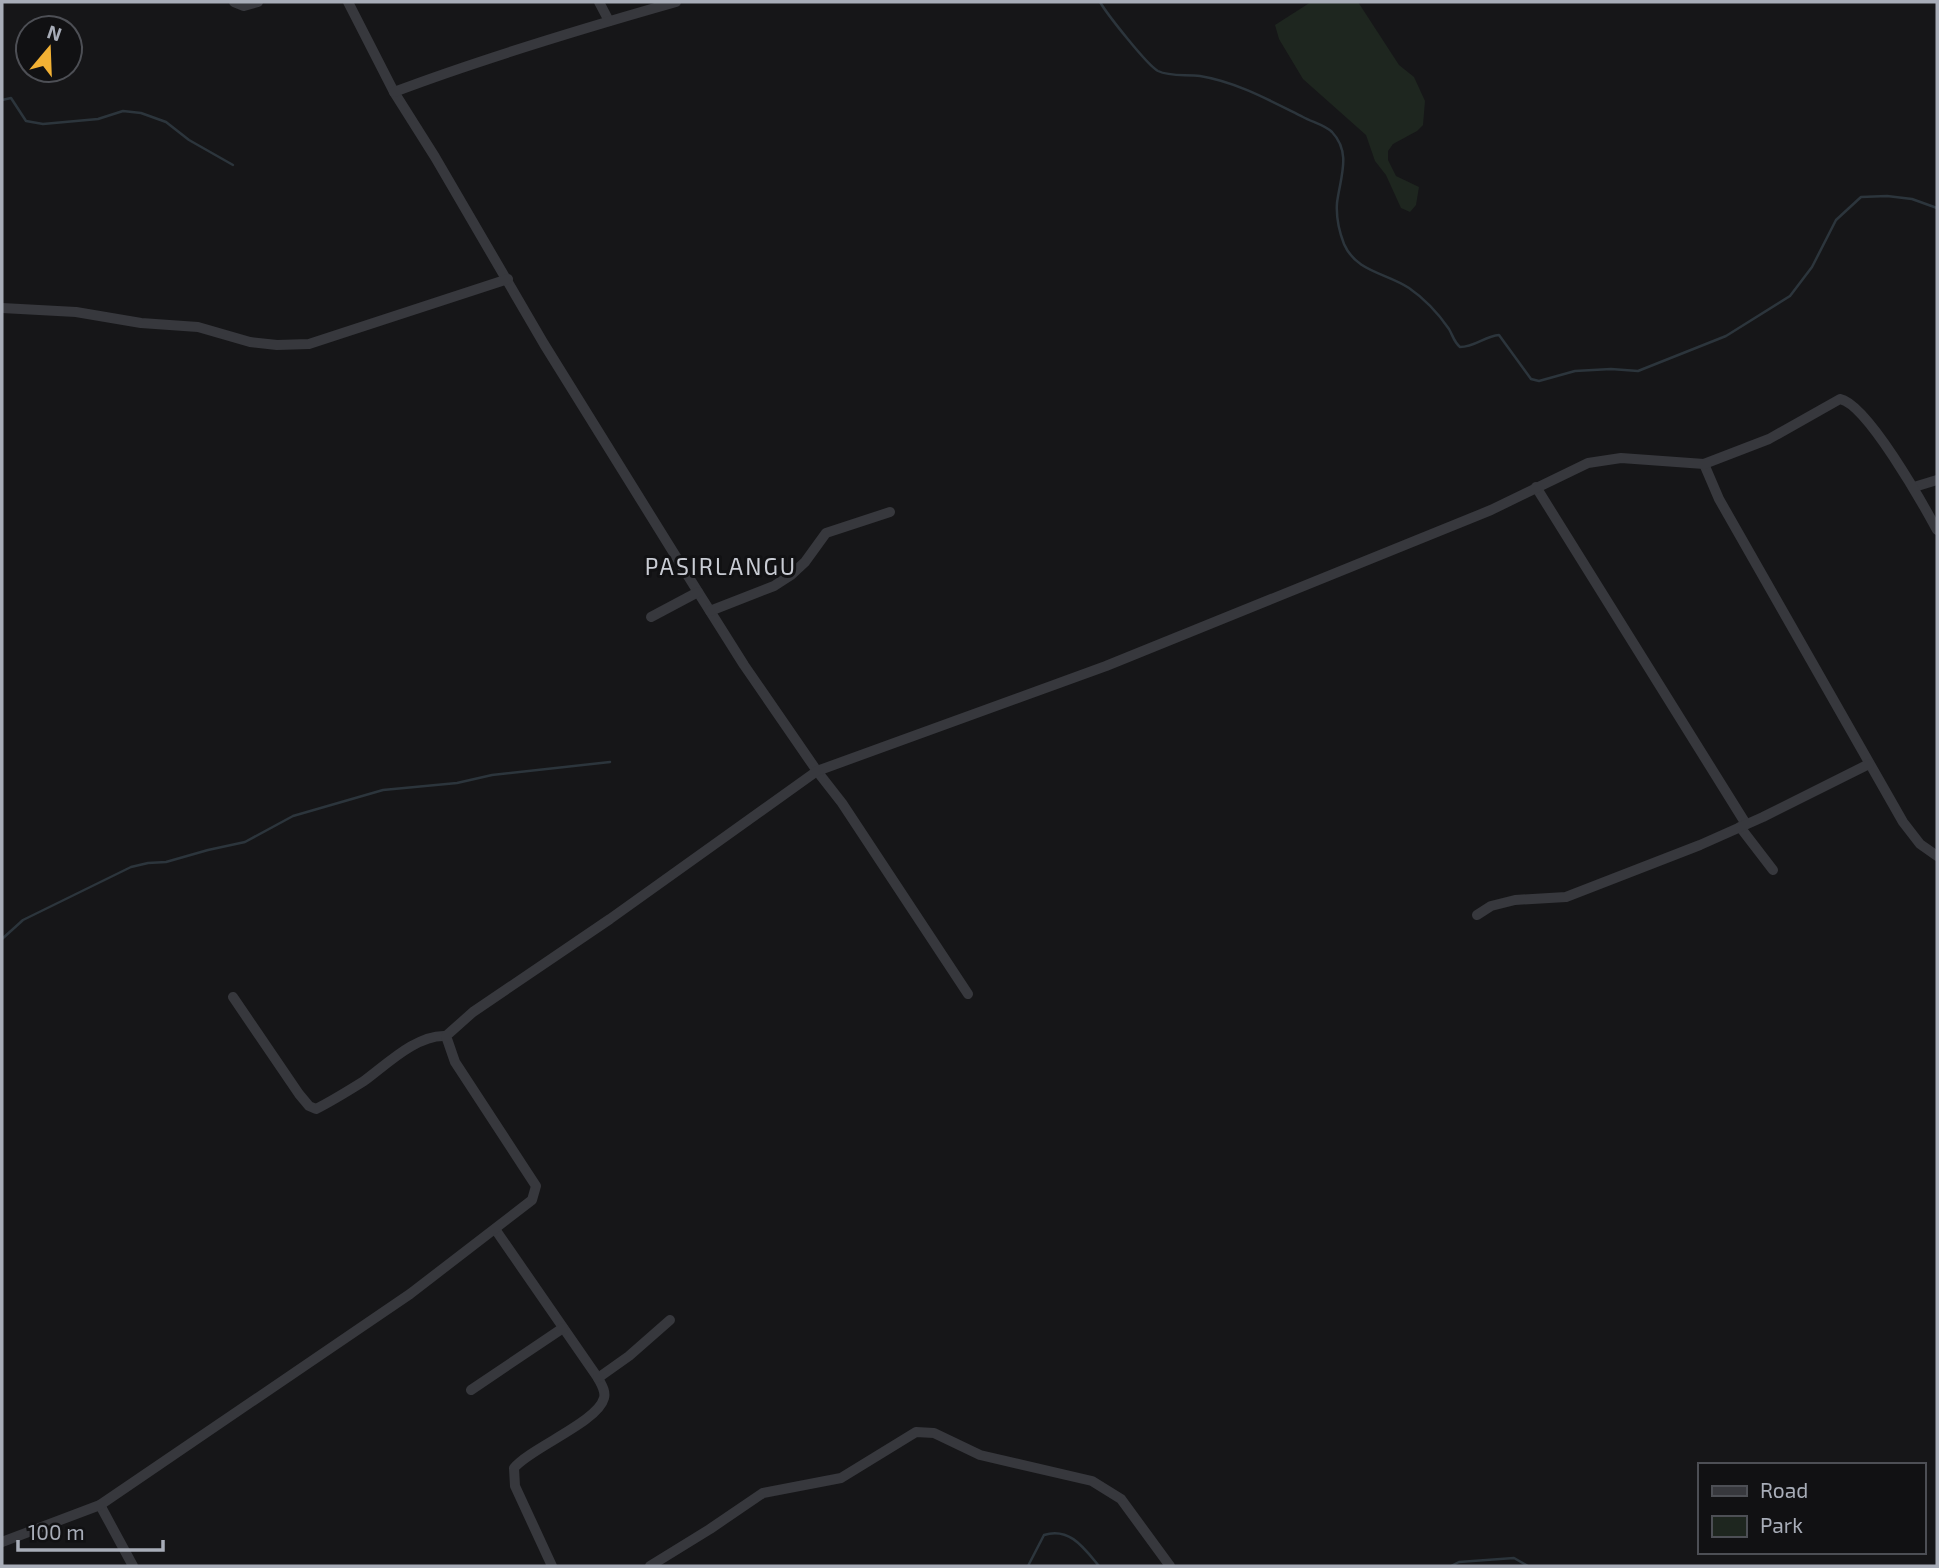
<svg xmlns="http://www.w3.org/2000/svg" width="1939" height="1568" font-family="'Exo 2',sans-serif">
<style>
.green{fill:#1e261f}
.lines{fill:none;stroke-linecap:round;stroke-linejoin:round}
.stream{stroke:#2c353c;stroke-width:2.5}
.minor{stroke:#37383d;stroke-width:10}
.labels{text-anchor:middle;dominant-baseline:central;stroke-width:6;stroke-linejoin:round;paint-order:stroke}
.quarter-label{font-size:23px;letter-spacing:2px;fill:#c9ccd4;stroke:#111113}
</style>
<rect width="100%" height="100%" fill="#161618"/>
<path class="green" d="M1311 2H1358L1399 65 1414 77 1425 101 1423 125 1417 131 1393 144 1388 151V160L1396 176 1419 187 1416 205 1410 212 1401 208 1386 175 1375 161 1366 135 1303 79 1279 39 1275 25Z"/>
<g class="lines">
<g class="stream">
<path d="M1100 2C1107 14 1147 65 1158 71 1170 77 1187 74 1200 76 1237 82 1271 101 1303 117 1312 122 1325 125 1332 132 1352 153 1340 178 1337 203 1336 217 1339 231 1344 244 1356 272 1387 273 1409 288 1425 299 1438 313 1449 329 1453 336 1454 342 1460 347 1475 347 1485 336 1499 335L1531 379 1539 381 1575 371 1611 369 1638 371 1726 336 1790 296 1812 267 1836 220 1861 197 1887 196 1912 199 1937 208"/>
<path d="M2 100 11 98 26 121 43 124 98 119 123 111 141 113 166 122 189 140 233 165"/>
<path d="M2 939 23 920 131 867 148 863 166 862 208 850 245 842 293 816 383 790 457 783 492 775 610 762"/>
<path d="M1028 1566 1044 1535C1070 1527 1084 1548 1099 1566"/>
<path d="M1451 1566 1459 1562 1514 1558 1528 1566"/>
</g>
<g class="minor">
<path d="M234 2 244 6 258 2"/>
<path d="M348 2 394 92 435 157 544 344 698 592 744 665 817 771 842 803 968 994"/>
<path d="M599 2 609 21"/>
<path d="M394 92C487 57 581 29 676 2"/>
<path d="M2 308 76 312 141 323 198 327 250 342 277 345 309 344 508 279"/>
<path d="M1704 464 1719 499 1903 822 1920 844 1937 856"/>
<path d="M1536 487 1746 824"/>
<path d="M1914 487 1937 480"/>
<path d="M710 611 774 586 791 575 805 562 826 533 890 512"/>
<path d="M651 617 698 592"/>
<path d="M1740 827 1773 870"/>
<path d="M1477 915 1491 906 1515 900 1566 897 1700 845 1763 817 1869 764"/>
<path d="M233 997 299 1094 309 1106 316 1109C332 1101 348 1091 364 1081 386 1065 417 1034 446 1036"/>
<path d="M495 1229 598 1378C601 1384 606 1391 604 1398 598 1422 530 1448 514 1468L515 1486 552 1566"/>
<path d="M598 1378 629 1356 670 1320"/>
<path d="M471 1390 563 1328"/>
<path d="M100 1505 133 1566"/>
<path d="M2 1542 100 1505 410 1294 532 1200 536 1186 455 1062 446 1036 473 1012 610 919 817 771 1106 666 1491 510 1588 463 1621 458 1704 464 1769 439 1840 399C1867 404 1923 504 1937 530"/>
<path d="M650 1566 710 1529 763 1493 841 1478 916 1432 934 1433 980 1455 1092 1481 1121 1499 1170 1566"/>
</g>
</g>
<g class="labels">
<g class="quarter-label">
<text x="721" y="566">PASIRLANGU</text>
</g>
</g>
<rect width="1939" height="1568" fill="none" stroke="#a8adb8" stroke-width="7"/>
<rect x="1698" y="1463" width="228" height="91" fill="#111113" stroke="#4d4f55" stroke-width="2"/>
<rect x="1712" y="1486" width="35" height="10" fill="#37383d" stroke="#4d4f55" stroke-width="2"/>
<text x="1760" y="1498" font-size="21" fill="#a8adb8">Road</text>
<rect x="1712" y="1516" width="35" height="21" fill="#1e261f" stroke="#4d4f55" stroke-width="2"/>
<text x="1760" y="1533" font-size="21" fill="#a8adb8">Park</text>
<g transform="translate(49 49) rotate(19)"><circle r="33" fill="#111113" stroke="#4d4f55" stroke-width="2"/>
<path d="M0-5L12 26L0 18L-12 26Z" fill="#f2b134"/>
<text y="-10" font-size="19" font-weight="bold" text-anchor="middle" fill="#a8adb8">N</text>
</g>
<path d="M18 1540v10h145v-10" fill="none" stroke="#a8adb8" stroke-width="3.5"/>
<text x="28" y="1540" font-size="21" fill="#a8adb8" stroke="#111113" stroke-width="5" paint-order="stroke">100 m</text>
</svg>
